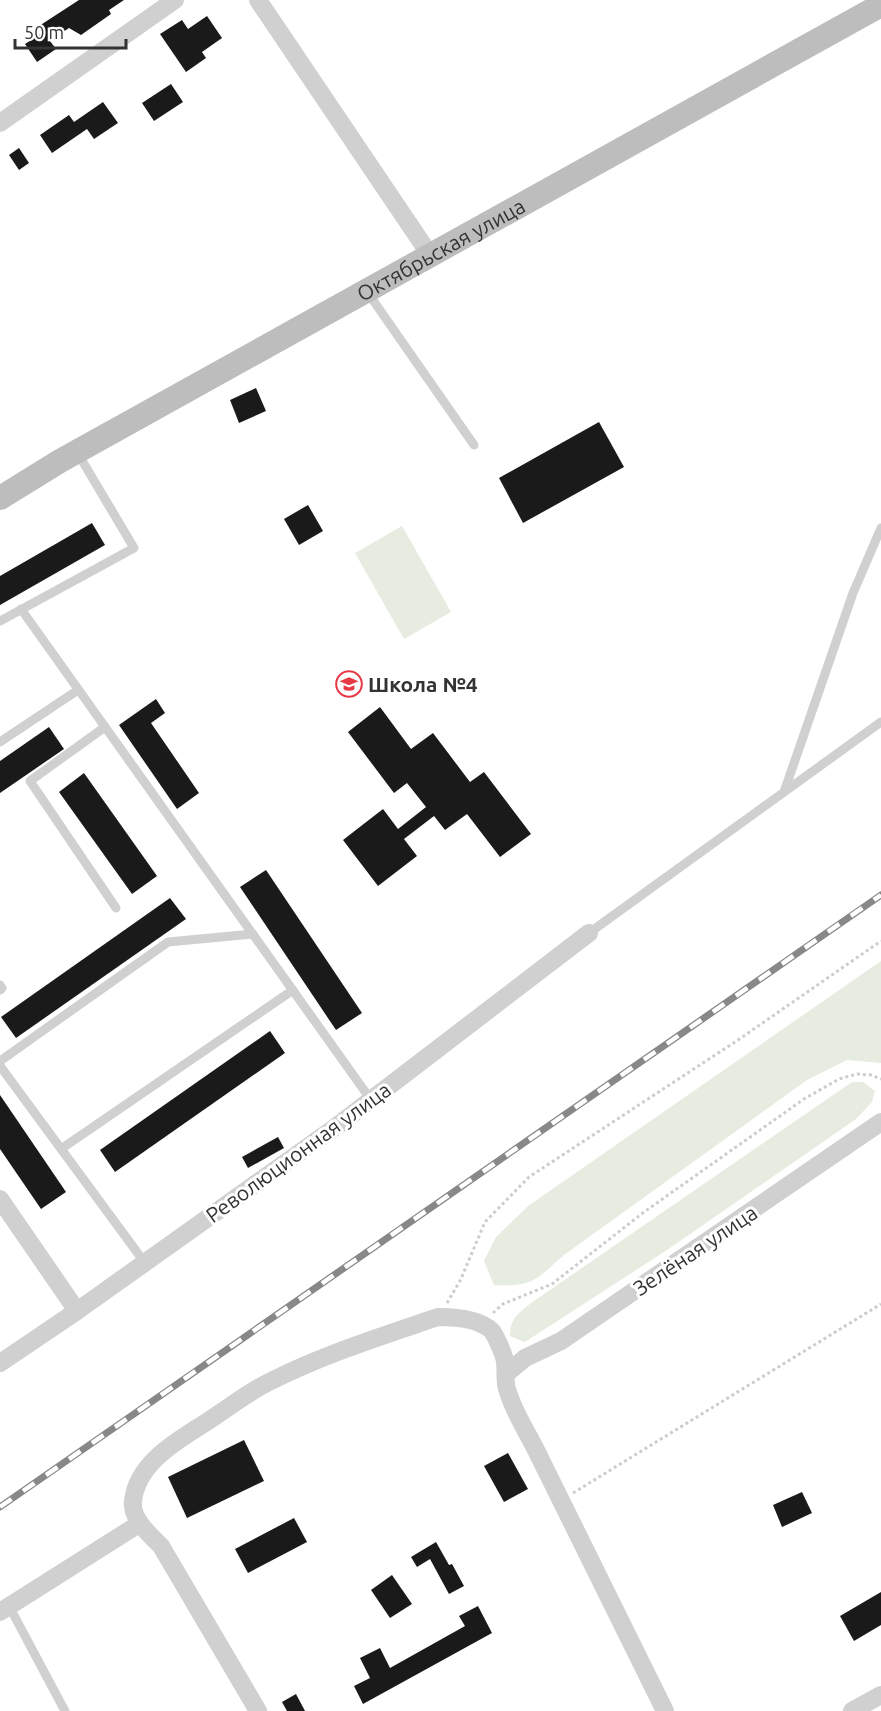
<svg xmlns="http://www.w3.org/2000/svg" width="881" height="1711" font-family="Ubuntu,sans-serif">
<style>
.green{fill:#e6ecdf}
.building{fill:#1a1a1a}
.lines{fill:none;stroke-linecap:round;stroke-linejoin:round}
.path{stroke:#cdcdcd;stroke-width:3;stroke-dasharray:3 3;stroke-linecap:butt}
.service{stroke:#d0d0d0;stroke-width:9}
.minor{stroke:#d0d0d0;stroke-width:18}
.secondary{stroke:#bdbdbd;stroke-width:24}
.rail-casing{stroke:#888;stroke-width:7}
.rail{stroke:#fff;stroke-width:4.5;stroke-dasharray:14;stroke-linecap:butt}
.labels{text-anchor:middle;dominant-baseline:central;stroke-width:6;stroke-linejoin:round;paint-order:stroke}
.street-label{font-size:21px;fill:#333;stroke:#fff}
.poi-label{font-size:21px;font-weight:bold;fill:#333;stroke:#fff;text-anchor:start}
</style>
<rect width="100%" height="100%" fill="#fff"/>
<g class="green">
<path d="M402 526 451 612 404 639 355 553Z"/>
<path d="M881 961V1063L847 1060 807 1080 564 1255C535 1280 534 1287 494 1285L484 1261 496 1237 528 1206Z"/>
<path d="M852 1082H863L875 1091 872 1102 856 1119 667 1250 525 1342 510 1336C510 1318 519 1313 531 1303Z"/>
</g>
<g class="building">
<path d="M79 0H124L109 10 111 14 81 35 69 28 50 41 56 49 37 62 25 44 43 32 39 26Z"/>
<path d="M207 16 222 38 202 52 206 58 186 72 160 34 182 20 188 29Z"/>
<path d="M171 84 183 102 154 121 142 103Z"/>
<path d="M103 102 118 123 94 139 87 129 52 153 40 135 69 115 74 122Z"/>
<path d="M19 148 29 163 19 170 9 155Z"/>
<path d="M256 388 266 411 239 423 230 400Z"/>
<path d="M599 422 624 467 523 523 499 478Z"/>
<path d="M308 505 323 531 299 545 284 519Z"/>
<path d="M92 523 105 545 0 605V576Z"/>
<path d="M156 699 165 713 151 723 199 793 177 809 119 725Z"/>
<path d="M380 707 411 749 433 733 470 782 484 772 531 834 500 857 467 814 445 830 434 816 404 839 417 856 378 886 343 840 383 809 398 829 426 807 407 783 394 793 348 732Z"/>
<path d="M49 727 64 749 0 793V761Z"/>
<path d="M84 773 157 876 132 894 59 792Z"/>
<path d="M266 870 362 1013 336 1030 240 887Z"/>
<path d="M170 898 186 919 16 1038 1 1017Z"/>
<path d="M270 1031 285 1053 115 1172 100 1150Z"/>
<path d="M0 1095 66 1192 41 1209 0 1149Z"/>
<path d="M278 1137 284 1148 248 1168 242 1157Z"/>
<path d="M244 1440 264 1481 187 1518 168 1477Z"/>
<path d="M508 1453 528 1489 504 1502 484 1466Z"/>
<path d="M802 1492 812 1513 782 1527 773 1505Z"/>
<path d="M294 1518 307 1542 248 1573 235 1549Z"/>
<path d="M436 1542 449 1565 452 1564 464 1586 449 1594 430 1559 417 1567 411 1557Z"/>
<path d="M392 1575 412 1604 390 1618 371 1590Z"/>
<path d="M881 1592V1625L854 1641 840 1616Z"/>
<path d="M478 1606 492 1633 363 1704 354 1686 370 1678 360 1658 380 1648 390 1668 465 1626 459 1616Z"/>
<path d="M296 1694 305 1711H287L282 1702Z"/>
</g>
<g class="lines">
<g class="path">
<path d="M447 1303 460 1281 485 1222 529 1177 738 1040 881 941"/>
<path d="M493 1313 503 1304 552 1284 644 1212 804 1099 839 1079 857 1074 871 1075 881 1079"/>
<path d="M573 1493 881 1304"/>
</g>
<g class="service">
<path d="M368 293 474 445"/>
<path d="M21 609 371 1100"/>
<path d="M0 621 134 548 77 452"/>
<path d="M105 727 30 781 116 908"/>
<path d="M0 742 78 690"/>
<path d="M784 792 853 593 881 528"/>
<path d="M589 933 881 722"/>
<path d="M0 985 2 988 0 990"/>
<path d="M0 1061 168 942 253 934"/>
<path d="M0 1066 145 1263"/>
<path d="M61 1149 293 990"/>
<path d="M9 1606 65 1711"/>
</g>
<g class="minor">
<path d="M258 0 430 255"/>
<path d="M0 123 175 0"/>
<path d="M0 1199 77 1311"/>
<path d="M0 1363 77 1311 337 1126 589 933"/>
<path d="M507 1373 525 1358 561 1341 881 1122"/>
<path d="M0 1612 139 1524"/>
<path d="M258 1711 161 1546C149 1534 131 1519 133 1501 137 1463 177 1441 205 1423 227 1409 248 1392 271 1381 325 1354 382 1336 438 1317 454 1317 480 1319 492 1331 496 1337 502 1350 504 1357 507 1367 504 1379 507 1389 513 1410 525 1429 535 1448L665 1711"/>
<path d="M852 1711 881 1695"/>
</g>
<path class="secondary" id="s1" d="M0 498 60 461 881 5"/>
<g class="rail-casing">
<path id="rail" d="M0 1507 881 895"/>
</g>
<use href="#rail" class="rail"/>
</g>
<defs>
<g id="school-ring" transform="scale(1.35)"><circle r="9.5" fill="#fff" stroke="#e63946" stroke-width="1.5"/><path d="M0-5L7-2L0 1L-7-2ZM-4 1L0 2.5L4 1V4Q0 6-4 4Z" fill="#e63946"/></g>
</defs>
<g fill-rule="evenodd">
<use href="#school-ring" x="349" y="684"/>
</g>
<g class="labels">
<g class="street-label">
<text stroke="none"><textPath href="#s1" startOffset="506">Октябрьская улица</textPath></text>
<text transform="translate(298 1152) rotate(-36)">Революционная улица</text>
<text transform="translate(695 1250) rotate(-34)">Зелёная улица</text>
</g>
<g class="poi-label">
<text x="368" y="684">Школа №4</text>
</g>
</g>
<path d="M15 39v9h111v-9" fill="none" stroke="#333333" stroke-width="3"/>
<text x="24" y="39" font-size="18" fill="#333333" stroke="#ffffff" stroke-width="4.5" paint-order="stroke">50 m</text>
</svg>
